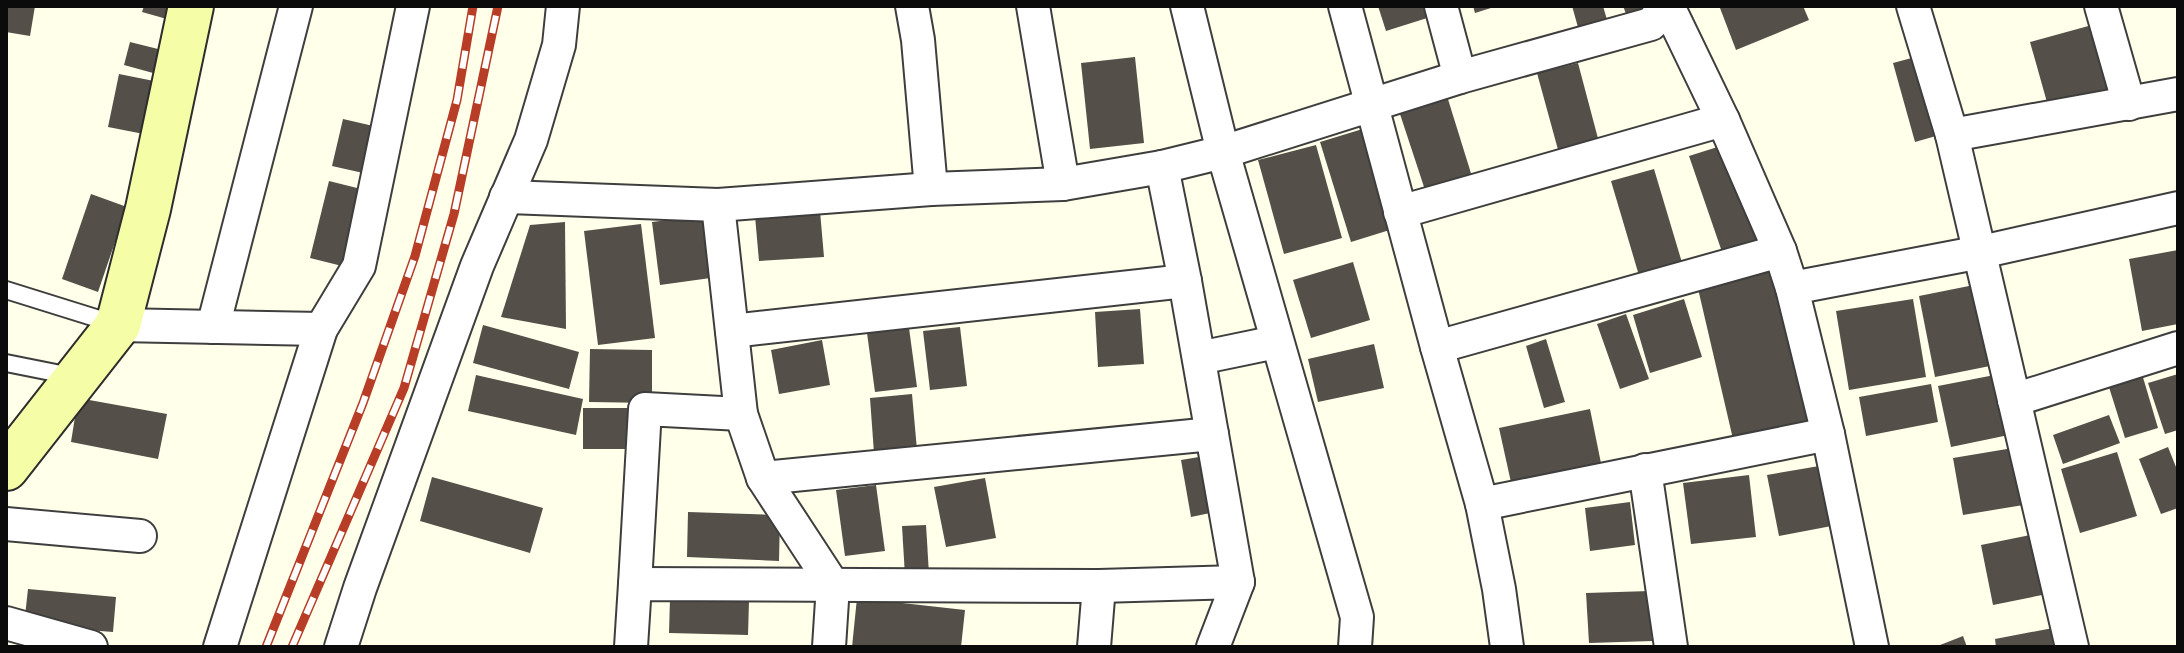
<svg xmlns="http://www.w3.org/2000/svg" width="2184" height="653" font-family="Literata,serif">
<style>
.building{fill:#544f48}
.lines{fill:none;stroke-linecap:round;stroke-linejoin:round}
.lane-casing{stroke:#3e3e3e;stroke-width:20}
.street-casing{stroke:#3e3e3e;stroke-width:36}
.secondary-casing{stroke:#2d2d2d;stroke-width:48}
.lane{stroke:#fff;stroke-width:16}
.street{stroke:#fff;stroke-width:32}
.secondary{stroke:#f6fda7;stroke-width:44}
.rail-casing{stroke:#b83d27;stroke-width:9}
.rail{stroke:#fff;stroke-width:6;stroke-dasharray:18;stroke-linecap:butt}
</style>
<rect width="100%" height="100%" fill="#ffffea"/>
<g class="building">
<path d="M6 6H35L30 36 6 32Z"/>
<path d="M144 6H186L181 23 142 12Z"/>
<path d="M1378 6H1441L1443 13 1386 31Z"/>
<path d="M1473 6H1494V7L1475 13Z"/>
<path d="M1572 6H1603L1610 30 1581 38Z"/>
<path d="M1623 6H1656L1630 24Z"/>
<path d="M1726 6H1803L1809 20 1736 50 1720 8Z"/>
<path d="M2092 25 2112 96 2050 113 2030 42Z"/>
<path d="M130 42 170 52 164 76 124 65Z"/>
<path d="M1934 52 1957 130 1915 142 1893 63Z"/>
<path d="M1135 57 1144 143 1090 149 1081 63Z"/>
<path d="M1578 63 1600 146 1560 157 1537 73Z"/>
<path d="M119 74 164 83 154 136 108 127Z"/>
<path d="M1447 96 1474 183 1427 196 1399 111Z"/>
<path d="M343 119 382 128 372 175 332 166Z"/>
<path d="M1379 124 1409 224 1351 242 1320 142Z"/>
<path d="M1727 144 1759 239 1722 252 1689 156Z"/>
<path d="M1316 145 1342 238 1284 254 1258 160Z"/>
<path d="M1654 169 1686 276 1643 289 1611 181Z"/>
<path d="M329 181 361 189 342 266 310 258Z"/>
<path d="M91 194 127 207 98 292 62 279Z"/>
<path d="M820 211 824 257 759 261 755 216Z"/>
<path d="M716 214 725 276 660 285 652 222Z"/>
<path d="M565 222 566 329 501 317 530 225Z"/>
<path d="M641 224 655 338 598 345 584 231Z"/>
<path d="M2178 250V324L2142 331 2129 259Z"/>
<path d="M1353 262 1370 320 1311 338 1293 280Z"/>
<path d="M1773 262 1811 420 1733 439 1696 280Z"/>
<path d="M1984 283 2000 364 1935 377 1919 296Z"/>
<path d="M1684 299 1702 357 1650 373 1633 315Z"/>
<path d="M1913 299 1926 377 1849 390 1836 311Z"/>
<path d="M1140 309 1144 364 1098 367 1095 312Z"/>
<path d="M1626 314 1649 379 1620 389 1597 324Z"/>
<path d="M483 325 579 352 569 389 473 363Z"/>
<path d="M960 327 967 386 930 390 923 331Z"/>
<path d="M909 328 917 387 875 392 867 333Z"/>
<path d="M1546 339 1565 402 1544 408 1526 346Z"/>
<path d="M822 340 830 385 779 394 771 350Z"/>
<path d="M1374 344 1384 388 1318 402 1308 359Z"/>
<path d="M590 349 652 350V403L589 402Z"/>
<path d="M2010 372 2023 432 1951 447 1938 386Z"/>
<path d="M2142 374 2158 428 2125 438 2108 384Z"/>
<path d="M2178 374V430L2165 434 2148 383Z"/>
<path d="M476 375 583 399 576 435 468 411Z"/>
<path d="M1931 384 1938 422 1866 436 1859 397Z"/>
<path d="M912 394 917 450 874 453 870 398Z"/>
<path d="M78 398 167 414 158 459 71 442Z"/>
<rect x="583" y="408" width="53" height="41"/>
<path d="M1590 409 1604 478 1514 496 1499 428Z"/>
<path d="M2109 415 2120 443 2063 464 2053 435Z"/>
<path d="M2025 446 2035 503 1963 515 1953 458Z"/>
<path d="M2168 447 2178 472V508L2161 514 2139 459Z"/>
<path d="M2117 452 2137 516 2080 533 2061 469Z"/>
<path d="M1205 456 1215 512 1191 517 1181 460Z"/>
<path d="M1831 464 1842 524 1779 536 1767 475Z"/>
<path d="M1749 475 1756 537 1691 544 1683 483Z"/>
<path d="M432 477 543 508 530 553 420 521Z"/>
<path d="M985 478 996 538 946 547 934 487Z"/>
<path d="M876 485 885 551 845 556 836 490Z"/>
<path d="M1630 502 1635 545 1590 551 1585 508Z"/>
<path d="M688 512 780 515 779 561 687 557Z"/>
<path d="M926 525 929 574 905 576 902 526Z"/>
<path d="M2045 532 2057 592 1993 605 1981 545Z"/>
<path d="M28 589 116 597 113 632 24 625Z"/>
<path d="M1650 591 1652 641 1589 643 1586 593Z"/>
<path d="M857 598 965 610 961 647H852Z"/>
<path d="M670 599 749 601 748 635 669 633Z"/>
<path d="M2069 625 2073 647H1996L1995 639Z"/>
<path d="M1963 636 1967 647H1935Z"/>
</g>
<g class="lines">
<g class="lane-casing">
<g id="lane">
<path d="M6 290 115 324"/>
<path d="M6 363 71 376"/>
</g>
</g>
<g class="street-casing">
<g id="street">
<path d="M912 6 918 40 931 189"/>
<path d="M1033 6 1063 184"/>
<path d="M1187 6 1223 152 1357 617 1355 647"/>
<path d="M1345 6 1437 347 1482 504 1499 589 1507 647"/>
<path d="M1441 6 1460 77"/>
<path d="M1668 6 1723 120 1780 251 1792 288 1828 434 1872 647"/>
<path d="M1913 6 1952 135 2072 647"/>
<path d="M2101 6 2129 104"/>
<path d="M1952 135 2178 94"/>
<path d="M1162 167 1185 281 1238 582 1213 647"/>
<path d="M506 197 718 205 931 189 1063 184 1162 167 1223 152 1460 77 1651 24 1667 6"/>
<path d="M718 205 741 414 763 478 833 585 829 647"/>
<path d="M1400 212 1723 120"/>
<path d="M1792 288 1981 252 2178 208"/>
<path d="M118 325 321 329"/>
<path d="M213 327 296 6"/>
<path d="M732 331 1185 281"/>
<path d="M1437 347 1780 251"/>
<path d="M1199 358 1276 342"/>
<path d="M2014 400 2178 348"/>
<path d="M1645 470 1671 647"/>
<path d="M763 478 1212 434"/>
<path d="M1482 504 1828 434"/>
<path d="M6 524 140 536"/>
<path d="M635 584 645 409 741 414"/>
<path d="M6 623 91 647"/>
<path d="M220 647 321 329 359 266 413 6"/>
<path d="M341 647 360 588 477 266 531 140 559 45 563 6"/>
<path d="M631 647 635 584 1099 586 1238 582"/>
<path d="M1094 647 1099 586"/>
</g>
</g>
<g class="secondary-casing">
<path id="secondary" d="M6 468 118 325 148 209 191 6"/>
</g>
<use href="#lane" class="lane"/>
<use href="#street" class="street"/>
<use href="#secondary" class="secondary"/>
<g class="rail-casing">
<g id="rail">
<path d="M266 647 363 403 415 256 457 100 473 6"/>
<path d="M292 647 404 388 454 214 498 6"/>
</g>
</g>
<use href="#rail" class="rail"/>
</g>
<rect width="2184" height="653" fill="none" stroke="#0b0b0b" stroke-width="16"/>
</svg>
